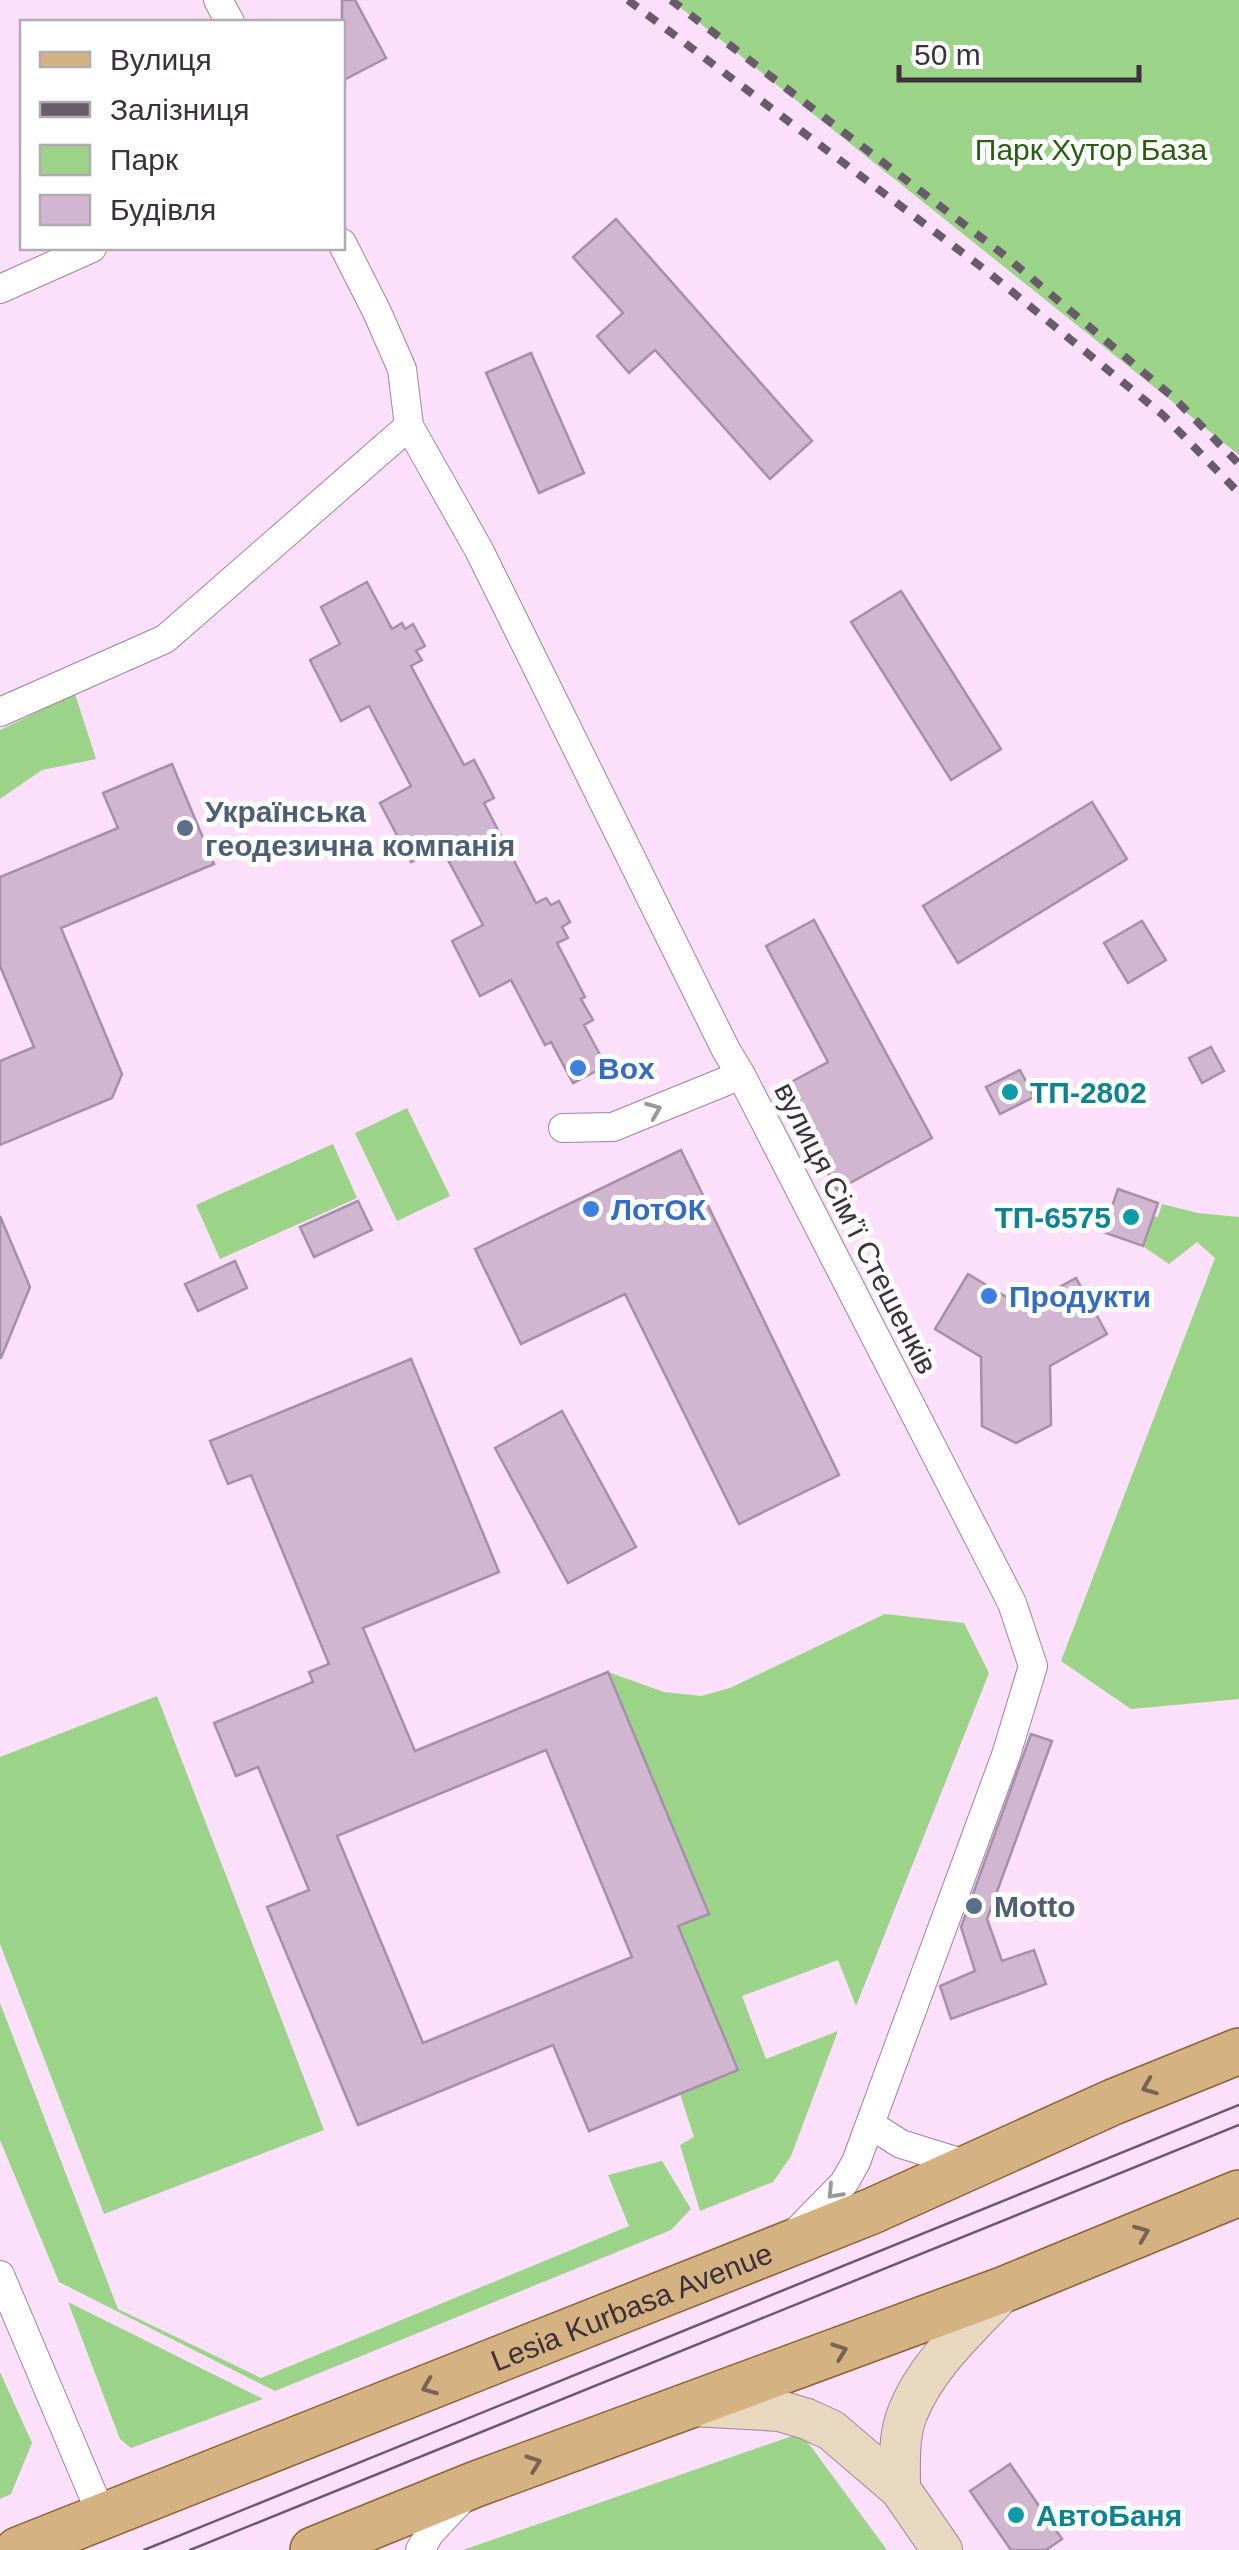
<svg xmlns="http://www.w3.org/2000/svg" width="1239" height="2550" font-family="Arial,sans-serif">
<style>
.green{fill:#9bd388}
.building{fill:#d0b6d1;stroke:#a88fa9;stroke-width:2.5;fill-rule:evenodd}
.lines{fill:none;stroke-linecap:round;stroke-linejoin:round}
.minor-casing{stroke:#9e859e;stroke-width:30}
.secondary-casing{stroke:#9e859e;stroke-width:42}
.primary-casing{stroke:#8c6332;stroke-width:48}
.minor{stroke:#fff;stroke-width:28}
.secondary{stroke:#e9d8c0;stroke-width:40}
.primary{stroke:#d4b281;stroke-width:45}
.tram{stroke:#6a5b6a;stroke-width:2.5}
.rail{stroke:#6a5b6a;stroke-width:8;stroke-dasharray:12 12;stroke-linecap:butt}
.oneway{stroke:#9d989d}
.oneway2{stroke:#786457}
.service-dot{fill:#5c6f8a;stroke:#fff;stroke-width:4}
.shop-dot{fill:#3f7fe0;stroke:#fff;stroke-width:4}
.culture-dot{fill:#0f9aa8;stroke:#fff;stroke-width:4}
.labels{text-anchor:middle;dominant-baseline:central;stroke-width:10;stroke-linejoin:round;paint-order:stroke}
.park-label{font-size:30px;fill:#295e13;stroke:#fff}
.service-label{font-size:30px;font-weight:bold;fill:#4e5e75;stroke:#fff;text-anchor:start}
.shop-label{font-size:30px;font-weight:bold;fill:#366cbe;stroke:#fff;text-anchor:start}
.culture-label{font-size:30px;font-weight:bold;fill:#0d838f;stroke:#fff;text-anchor:start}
.street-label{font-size:30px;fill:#3b303b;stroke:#fff}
</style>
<rect width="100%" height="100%" fill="#fbdffb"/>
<g class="green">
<path d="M671 0H1239V455Z"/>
<path d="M75 694 96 759 42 770 0 799V730Z"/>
<path d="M407 1108 450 1196 397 1221 355 1133Z"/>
<path d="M333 1144 357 1198 220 1259 196 1205Z"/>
<path d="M1162 1204 1198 1213 1239 1217V1699L1131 1709 1061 1661 1215 1258 1197 1242 1169 1264 1143 1246 1153 1216 1158 1217Z"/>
<path d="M885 1614 964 1623 989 1673 856 2006 838 1960 742 1996 766 2059 838 2031 791 2156 773 2182 700 2211 680 2145 694 2137 680 2094 737 2070 678 1927 709 1913 608 1672 664 1692 701 1696 730 1688Z"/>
<path d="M157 1696 324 2130 104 2214 0 1944V1757Z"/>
<path d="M0 2003 118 2309 261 2378 629 2226 608 2175 662 2161 691 2209 671 2230 275 2391 59 2282 0 2140Z"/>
<path d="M68 2302 263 2399 131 2448 120 2439Z"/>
<path d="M0 2372 32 2443 11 2494 0 2499Z"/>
<path d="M801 2433 887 2550H463Z"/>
</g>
<g class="building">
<path d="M342 0H355L386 58 342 81Z"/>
<path d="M616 219 812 441 770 479 655 350 629 373 597 336 623 313 573 257Z"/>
<path d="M531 353 584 473 539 493 486 373Z"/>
<path d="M367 582 392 629 402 623 405 629 413 624 425 646 416 651 422 660 411 666 464 765 474 760 494 798 484 803 536 903 546 898 551 905 559 901 570 922 562 927 568 938 557 943 585 997 581 999 593 1020 584 1025 606 1066 573 1083 551 1042 545 1045 511 980 480 996 452 941 483 925 441 847 411 862 380 803 411 786 369 706 341 721 310 660 340 644 321 607Z"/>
<path d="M901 591 1001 749 951 780 851 622Z"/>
<path d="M172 764 214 864 61 928 122 1074 112 1098 0 1145V1061L34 1047 0 966V877L118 828 103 793Z"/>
<path d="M1092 802 1127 859 958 963 923 906Z"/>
<path d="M814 920 932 1138 837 1190 782 1087 828 1062 766 946Z"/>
<path d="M1142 921 1166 960 1128 983 1104 943Z"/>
<path d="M1211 1047 1224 1071 1202 1083 1189 1058Z"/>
<path d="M1020 1070 1034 1097 1000 1114 986 1087Z"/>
<path d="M681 1150 839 1475 739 1524 625 1294 521 1344 475 1249Z"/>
<path d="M1118 1189 1158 1203 1143 1246 1103 1232Z"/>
<path d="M358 1201 372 1230 314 1257 300 1227Z"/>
<path d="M0 1216 30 1287 1 1358H0Z"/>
<path d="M235 1261 247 1288 198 1311 185 1284Z"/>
<path d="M968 1274 1023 1307 1076 1278 1107 1334 1050 1366 1051 1425 1016 1443 982 1426 981 1357 935 1329Z"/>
<path d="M411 1359 499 1572 363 1628 415 1751 608 1672 709 1914 678 1926 738 2070 589 2131 553 2045 358 2125 267 1907 309 1890 258 1767 236 1776 214 1723 313 1682 309 1672 329 1664 251 1475 228 1484 210 1441ZM546 1750 632 1957 423 2043 337 1836Z"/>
<path d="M562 1411 636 1547 568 1583 495 1448Z"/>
<path d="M1031 1734 1052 1741 987 1919 1002 1961 1034 1950 1046 1984 951 2019 940 1986 975 1971 961 1927Z"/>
<path d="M1010 2464 1062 2539 1046 2550H1011L970 2491Z"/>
</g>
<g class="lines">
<g class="minor-casing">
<g id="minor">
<path d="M218 0 230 22"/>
<path d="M342 243 377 312 402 369 409 426 479 550 726 1050 741 1075 1012 1603 1033 1666 1006 1755 856 2162 844 2183 794 2234"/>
<path d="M0 289 92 248"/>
<path d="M0 712 165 639 409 426"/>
<path d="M563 1128 613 1127 741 1075"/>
<path d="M871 2125 901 2144 972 2166"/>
<path d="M0 2275 102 2516"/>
<path d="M420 2550 430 2533 464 2497"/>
</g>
</g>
<g class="secondary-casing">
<g id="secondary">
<path d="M693 2406 780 2411 807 2419 831 2430 900 2489 942 2550"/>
<path d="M900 2489C900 2464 898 2435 908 2412 927 2364 971 2326 1005 2289"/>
</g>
</g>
<g class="primary-casing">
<g id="primary">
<path id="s1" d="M18 2550 872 2211 1113 2102 1239 2051"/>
<path d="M313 2550 476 2484 1005 2289 1239 2193"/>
</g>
</g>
<use href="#minor" class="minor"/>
<use href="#secondary" class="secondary"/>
<use href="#primary" class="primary"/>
<g class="tram">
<path d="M144 2550 1239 2105"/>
<path d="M190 2550 1239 2125"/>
</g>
<g class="rail">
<path d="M628 0 988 272 1163 415 1239 493"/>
<path d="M671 0 1004 255 1174 398 1239 464"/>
</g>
</g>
<defs><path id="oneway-chevron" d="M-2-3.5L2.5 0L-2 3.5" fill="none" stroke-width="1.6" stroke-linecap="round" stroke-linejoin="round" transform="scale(2.5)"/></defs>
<g class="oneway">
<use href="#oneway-chevron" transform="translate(654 1110) rotate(-22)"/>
<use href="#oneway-chevron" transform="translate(834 2192) rotate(133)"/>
</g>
<g class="oneway2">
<use href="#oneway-chevron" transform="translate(1149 2087) rotate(158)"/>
<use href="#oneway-chevron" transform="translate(1142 2233) rotate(-22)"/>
<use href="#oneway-chevron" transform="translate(840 2351) rotate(-20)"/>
<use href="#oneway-chevron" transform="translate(429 2387) rotate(158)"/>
<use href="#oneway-chevron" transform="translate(534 2463) rotate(-20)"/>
</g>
<g class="service-dot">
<circle cx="185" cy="828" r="10"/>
<circle cx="974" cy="1906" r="10"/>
</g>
<g class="shop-dot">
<circle cx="578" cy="1068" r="10"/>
<circle cx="591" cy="1209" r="10"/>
<circle cx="989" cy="1296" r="10"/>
</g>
<g class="culture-dot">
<circle cx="1010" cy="1092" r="10"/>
<circle cx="1131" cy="1217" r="10"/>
<circle cx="1016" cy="2515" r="10"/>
</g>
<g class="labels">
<g class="park-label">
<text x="1091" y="149">Парк Хутор База</text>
</g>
<g class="service-label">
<text x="205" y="811">Українська<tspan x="205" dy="34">геодезична компанія</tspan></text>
<text x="994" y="1906">Motto</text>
</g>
<g class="shop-label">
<text x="598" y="1068">Box</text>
<text x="611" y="1209">ЛотОК</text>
<text x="1009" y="1296">Продукти</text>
</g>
<g class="culture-label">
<text x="1030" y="1092">ТП-2802</text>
<text x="1111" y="1217" text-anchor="end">ТП-6575</text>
<text x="1036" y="2515">АвтоБаня</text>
</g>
<g class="street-label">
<text transform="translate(856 1228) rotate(63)">вулиця Сімʼї Стешенків</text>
<text stroke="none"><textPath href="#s1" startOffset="660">Lesia Kurbasa Avenue</textPath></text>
</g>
</g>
<rect x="20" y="20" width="325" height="230" fill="#ffffff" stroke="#b1acb1" stroke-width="2.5"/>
<rect x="40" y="52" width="50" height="15" fill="#d4b281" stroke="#b1acb1" stroke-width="2.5"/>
<text x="110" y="70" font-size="30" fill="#3b303b">Вулиця</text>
<rect x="40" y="102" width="50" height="15" fill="#6a5b6a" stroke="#b1acb1" stroke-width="2.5"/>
<text x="110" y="120" font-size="30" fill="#3b303b">Залізниця</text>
<rect x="40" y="145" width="50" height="30" fill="#9bd388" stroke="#b1acb1" stroke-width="2.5"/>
<text x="110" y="170" font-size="30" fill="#3b303b">Парк</text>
<rect x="40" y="195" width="50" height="30" fill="#d0b6d1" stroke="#b1acb1" stroke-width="2.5"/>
<text x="110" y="220" font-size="30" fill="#3b303b">Будівля</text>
<path d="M899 65v15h240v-15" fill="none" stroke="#3b303b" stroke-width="5"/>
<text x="914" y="65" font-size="30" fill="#3b303b" stroke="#ffffff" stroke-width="8" paint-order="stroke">50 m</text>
</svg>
